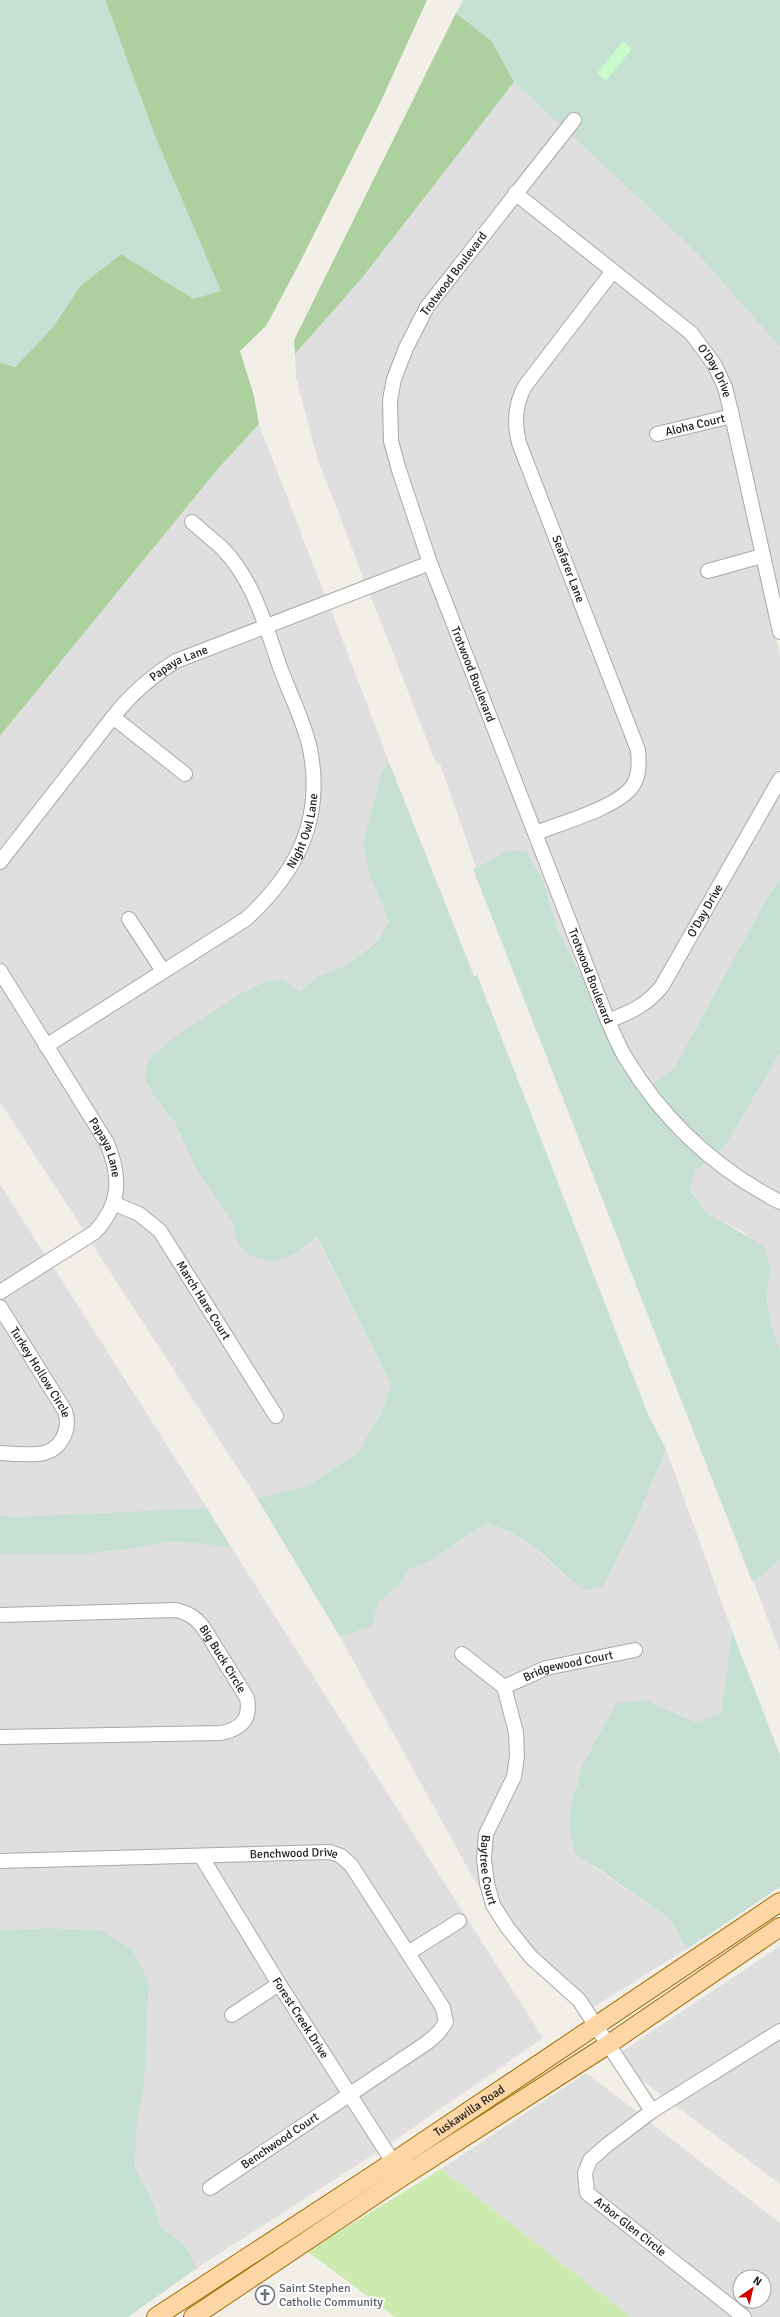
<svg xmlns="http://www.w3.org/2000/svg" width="780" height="2317" font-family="Signika,sans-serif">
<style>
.residential{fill:#e0dfdf;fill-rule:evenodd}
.grass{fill:#cdebb0}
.forest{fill:#add19e}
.wetland{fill:#c6e0d4}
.park{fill:#c8facc}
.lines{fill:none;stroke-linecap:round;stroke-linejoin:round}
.minor-casing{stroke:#a9a9a9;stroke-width:16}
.major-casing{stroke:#a06b00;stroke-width:20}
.minor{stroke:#fff;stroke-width:14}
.major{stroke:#fcd6a4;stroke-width:18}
.labels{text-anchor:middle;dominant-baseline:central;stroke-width:4;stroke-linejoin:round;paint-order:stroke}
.street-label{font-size:12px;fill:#222;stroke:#fff}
.worship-label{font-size:12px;fill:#5b616d;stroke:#fff;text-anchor:start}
</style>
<rect width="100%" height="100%" fill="#f2efe9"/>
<g class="residential">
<path d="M514 82 562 127 423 303 385 401 424 560 365 582 317 457 296 378 295 354 362 278Z"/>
<path d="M570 134 696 252 780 347V609L718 361 708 344 694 329 523 192Z"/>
<path d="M516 201 606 272 511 413 633 752V771L627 785 614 797 539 826 435 561 396 440 394 418 399 380 431 309Z"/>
<path d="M614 278 687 337 700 352 720 389 726 412 652 430 653 440 728 422 756 553 703 567 704 577 759 563 780 655V769L658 983 648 996 612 1014 543 836 618 806 643 774 524 441 521 412 529 388Z"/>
<path d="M259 424 326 598 269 620 226 544 191 515 185 523 218 552 235 574 248 598 259 624 173 657 0 854V736L217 470Z"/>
<path d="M427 570 589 986 558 931 544 883 507 851 476 867 440 764 436 763 369 592Z"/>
<path d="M330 607 389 762 382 771 363 842 389 921 378 940 344 966 317 977 300 991 265 982 243 992 212 1013 145 1080 154 1096 174 1121 197 1171 233 1223 237 1242 296 1253 316 1237 391 1385 381 1414 357 1453 307 1486 257 1498 90 1241 116 1210 136 1219 156 1235 274 1423 283 1417 165 1228 119 1200 122 1180 120 1161 112 1140 54 1047 273 901 320 781 272 630Z"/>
<path d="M262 634 305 750 309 783 298 843 284 870 244 915 165 964 131 912 122 918 155 970 48 1039 0 961V870L113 724 186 782 192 773 120 715 133 700 177 666Z"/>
<path d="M780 789V878L767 898 674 1068 651 1085 631 1056 616 1024 637 1015Z"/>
<path d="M0 982 103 1146 110 1164 109 1202 102 1217 85 1232 0 1102Z"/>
<path d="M780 1053V1196L716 1155 724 1148Z"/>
<path d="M707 1162 780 1208V1349L771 1326 767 1299 770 1265 745 1233 706 1212 689 1188 696 1171Z"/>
<path d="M0 1184 46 1257 0 1286Z"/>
<path d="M52 1265 207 1508 13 1517 0 1515V1459L47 1457 70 1409 1 1297Z"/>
<path d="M0 1317 60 1413 63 1421 58 1437 44 1448H0Z"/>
<path d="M666 1449 732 1631 721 1714 695 1722 646 1700 597 1741 580 1770 578 1784 572 1796 569 1825 593 1867 669 1918 687 1949 592 2008 535 1953 511 1924 498 1902 492 1881 490 1859 492 1835 518 1779 511 1690 547 1673 640 1654 639 1644 546 1663 506 1681 462 1647 455 1655 500 1691 510 1733 511 1756 509 1776 482 1832 487 1903 340 1637 372 1626 378 1603 400 1584 410 1569 431 1561 467 1535 489 1523 514 1534 531 1545 567 1578 603 1586 638 1516Z"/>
<path d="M171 1541 231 1547 543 2038 388 2145 356 2095 450 2024 415 1954 465 1923 461 1914 410 1946 343 1851 0 1856V1742L220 1738 251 1721 200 1614 0 1609V1554H84L134 1548Z"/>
<path d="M780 1559V1652L753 1580 763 1575Z"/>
<path d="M175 1616 192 1622 242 1701V1716L231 1726 0 1732V1620Z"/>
<path d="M329 1858 338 1861 347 1869 438 2011 440 2021 435 2029 351 2087 211 1861Z"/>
<path d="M198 1862 272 1982 226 2013 230 2022 277 1991 342 2093 203 2187 208 2195 347 2101 379 2151 197 2268 185 2246 161 2227 152 2201 135 2168 137 2121 144 2088 149 1982 101 1930 51 1928 0 1930V1867Z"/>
<path d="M780 1946V2026L664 2098 635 2074 621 2052Z"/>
<path d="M780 2037V2184L673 2104Z"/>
<path d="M586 2073 640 2114 604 2141 582 2194 735 2317H631L441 2169Z"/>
<path d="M648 2121 780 2223V2317H753L592 2189 590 2174 594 2163ZM740 2277H764V2301H740Z"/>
</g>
<path class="grass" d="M441 2169 631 2317H395L307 2251Z"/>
<g class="forest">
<path d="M105 0H427L381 101 297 268 266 326 240 351 254 396 259 424 217 470 0 736V362L15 367 53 327 80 286 121 254 194 299 153 131Z"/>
<path d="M456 13 492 41 514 82 362 278 295 354 294 340Z"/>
</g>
<g class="wetland">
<path d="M0 0H105L153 131 221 291 194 299 121 254 80 286 53 327 15 367 0 362Z"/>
<path d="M463 0H780V347L696 252 570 134 581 119 574 113 562 127 514 82 492 41 456 13Z"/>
<path d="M389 762 474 976 477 975 648 1414 666 1449 638 1516 603 1586 584 1590C559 1573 541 1548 514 1534 507 1530 497 1527 489 1523L467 1535 431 1561 410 1569 400 1584 378 1603 372 1626 340 1637 257 1498 307 1486 357 1453 381 1414 391 1385 317 1237 296 1253 273 1262 250 1256 237 1242 233 1223 197 1171 174 1121 154 1096 145 1080 148 1060 173 1038 243 992 265 982 283 980 300 991 317 977 344 966 378 941 389 921 369 873 363 842 382 771Z"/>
<path d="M507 851H526L544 883 558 931 651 1104 682 1140 707 1162 696 1171 689 1189 706 1212 764 1246 770 1265 767 1299 771 1326 780 1349V1559L763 1575 752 1581 473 869Z"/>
<path d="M780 878V1053L724 1148 716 1155 690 1132 651 1085 674 1068 767 898Z"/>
<path d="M207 1508 231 1547 171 1541 134 1548 84 1554H0V1515L13 1517Z"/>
<path d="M732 1631 780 1755V1887L687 1949 669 1918 575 1853 569 1825 572 1796 578 1784 580 1770 616 1703 646 1700 695 1722 721 1714Z"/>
<path d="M51 1928 101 1930 133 1951 149 1982 144 2088 137 2121 135 2168 152 2201 161 2227 185 2246 197 2268 128 2317H0V1930Z"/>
</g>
<path class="park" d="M623 41 632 49 606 81 597 73Z"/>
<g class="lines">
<g class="minor-casing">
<g id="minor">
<path id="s1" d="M574 120 427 307 406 348 394 379 390 400 391 441 399 470 430 563 608 1021C614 1034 619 1048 627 1060 664 1121 716 1169 780 1202"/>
<path id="s2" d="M515 193 691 333 714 364 725 387 732 416 780 632"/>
<path id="s3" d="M657 434 732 416"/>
<path d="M708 571 762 556"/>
<path d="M113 717 185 774"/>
<path d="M536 833C561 823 615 808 631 788 640 777 639 763 638 750L519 443C514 422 515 405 525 386L613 271"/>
<path id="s4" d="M0 862 113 717C131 694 150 677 176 661L430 563"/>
<path d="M129 919 163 971"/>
<path id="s5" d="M0 971 107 1143C121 1177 121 1204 95 1232L0 1292"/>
<path id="s6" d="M608 1021C631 1012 647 1005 662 986L780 779"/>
<path id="s7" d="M46 1046 246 919C297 872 324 820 310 749 305 724 290 694 281 670 266 628 254 580 222 548 212 539 202 531 192 522"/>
<path id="s8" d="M113 1203 139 1214 160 1231 276 1416"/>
<path id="s9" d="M0 1307 65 1411C71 1430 61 1452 38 1454 25 1455 12 1454 0 1453"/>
<path id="s10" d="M0 1615 176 1610C188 1613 195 1617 203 1627L247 1698C251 1719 241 1729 221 1733L0 1737"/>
<path id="s11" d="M462 1654 504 1687 516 1732 517 1756 514 1777 486 1834 484 1859 487 1883 493 1905 507 1927 531 1957 579 2000 652 2111"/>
<path id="s12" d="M504 1687 546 1668 635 1650"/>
<path id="s13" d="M201 1856 279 1984 398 2170"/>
<path id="s14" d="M0 1861 330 1852 341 1856 351 1865 433 1992 443 2008 446 2022 439 2032 428 2042 210 2188"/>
<path d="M408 1953 459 1921"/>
<path d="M232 2015 279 1984"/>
<path d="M744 2317 587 2193 585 2173 590 2160 607 2145 652 2111 780 2031"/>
</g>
</g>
<g class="major-casing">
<g id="major">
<path id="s15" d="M156 2317 393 2162 780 1902"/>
<path d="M193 2317 402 2177 609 2044 780 1927"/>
</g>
</g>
<use href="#minor" class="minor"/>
<use href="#major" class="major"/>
</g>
<defs>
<g id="church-ring" transform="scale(1)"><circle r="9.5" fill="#fff" stroke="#6b7280" stroke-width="1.5"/><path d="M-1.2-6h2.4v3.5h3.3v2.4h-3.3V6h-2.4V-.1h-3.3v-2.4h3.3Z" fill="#6b7280"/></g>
</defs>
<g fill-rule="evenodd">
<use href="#church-ring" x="265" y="2295"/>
</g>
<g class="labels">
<g class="street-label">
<text transform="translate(454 274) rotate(-53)">Trotwood Boulevard</text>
<text stroke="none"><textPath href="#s2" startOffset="270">O'Day Drive</textPath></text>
<text stroke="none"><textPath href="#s3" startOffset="39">Aloha Court</textPath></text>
<text transform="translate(568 569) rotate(69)">Seafarer Lane</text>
<text stroke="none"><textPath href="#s4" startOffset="270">Papaya Lane</textPath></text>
<text stroke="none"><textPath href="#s1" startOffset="627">Trotwood Boulevard</textPath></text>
<text stroke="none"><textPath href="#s7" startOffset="344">Night Owl Lane</textPath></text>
<text stroke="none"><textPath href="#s6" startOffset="152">O'Day Drive</textPath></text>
<text stroke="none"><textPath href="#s1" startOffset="951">Trotwood Boulevard</textPath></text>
<text stroke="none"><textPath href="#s5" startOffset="206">Papaya Lane</textPath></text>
<text stroke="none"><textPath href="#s8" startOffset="137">March Hare Court</textPath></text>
<text stroke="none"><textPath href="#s9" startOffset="77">Turkey Hollow Circle</textPath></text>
<text stroke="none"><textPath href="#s10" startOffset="246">Big Buck Circle</textPath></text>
<text stroke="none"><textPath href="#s12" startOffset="68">Bridgewood Court</textPath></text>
<text stroke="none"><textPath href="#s14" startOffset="294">Benchwood Drive</textPath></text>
<text stroke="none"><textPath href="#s11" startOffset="245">Baytree Court</textPath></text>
<text stroke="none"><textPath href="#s13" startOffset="190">Forest Creek Drive</textPath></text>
<text stroke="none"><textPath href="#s15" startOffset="375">Tuskawilla Road</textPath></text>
<text transform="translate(280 2141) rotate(-34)">Benchwood Court</text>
<text transform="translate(630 2227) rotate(38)">Arbor Glen Circle</text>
</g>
<g class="worship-label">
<text x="279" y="2288">Saint Stephen<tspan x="279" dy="14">Catholic Community</tspan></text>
</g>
</g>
<g transform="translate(752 2289) rotate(34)"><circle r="19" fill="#ffffff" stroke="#a7a7a7"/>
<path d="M0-3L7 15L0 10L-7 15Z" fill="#d40000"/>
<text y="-6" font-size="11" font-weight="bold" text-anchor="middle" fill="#222222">N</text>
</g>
</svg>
